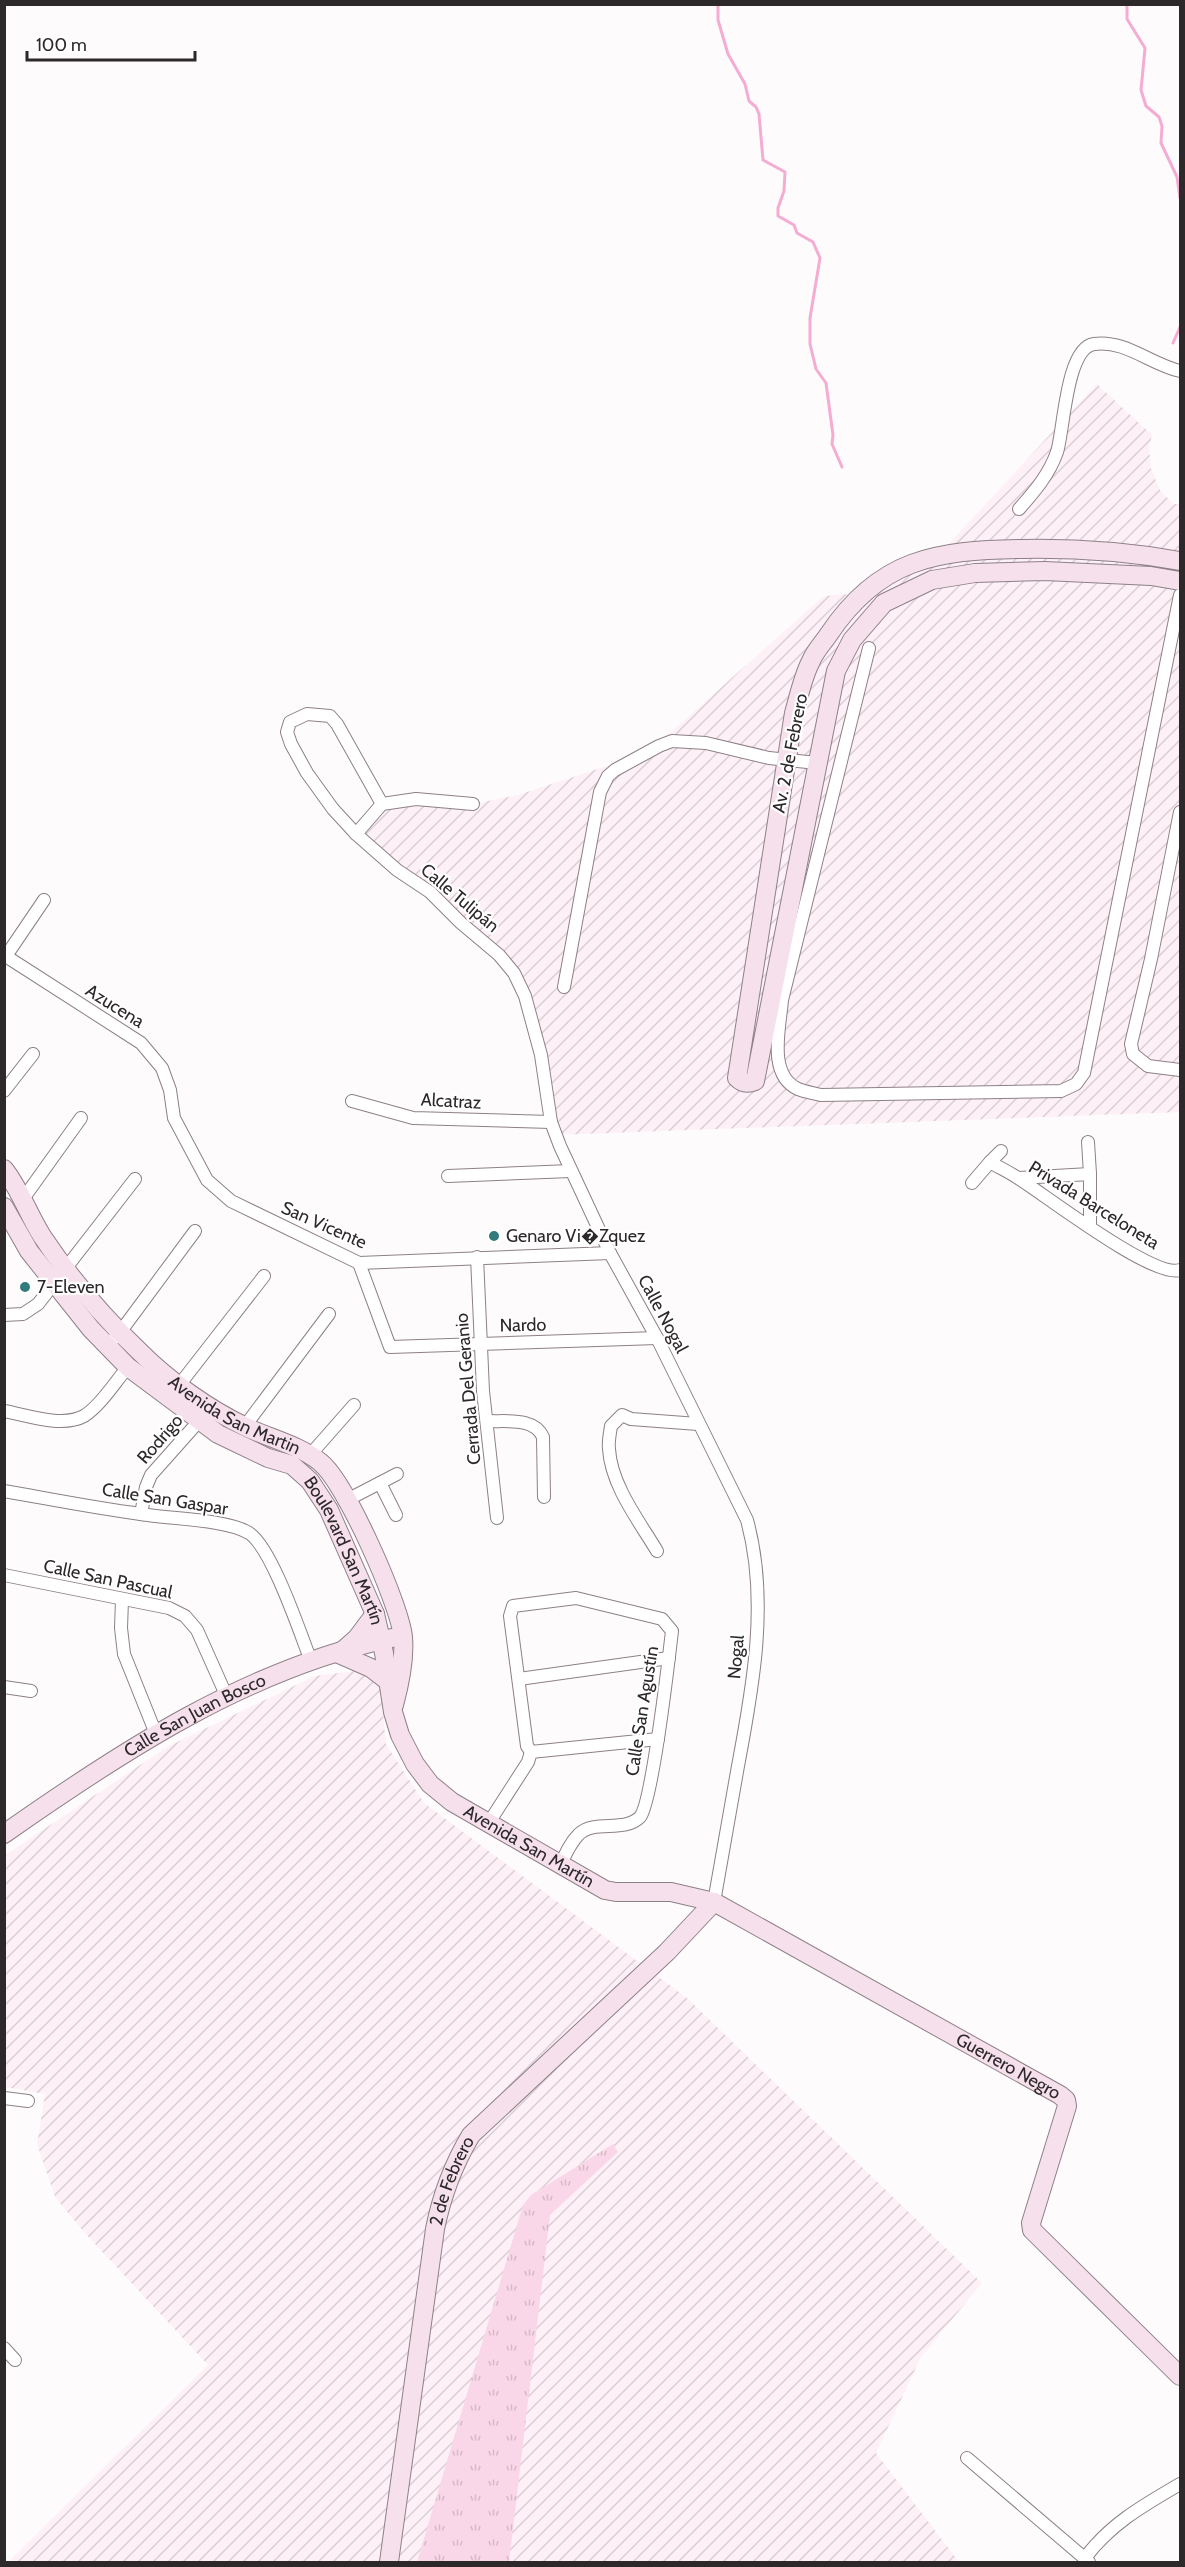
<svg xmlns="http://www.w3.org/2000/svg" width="1185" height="2567" font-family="Cabin,sans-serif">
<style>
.industrial{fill:url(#industrial-furrows)}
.grass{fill:url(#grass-tufts)}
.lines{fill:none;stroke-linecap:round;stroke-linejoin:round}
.stream{stroke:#f5acd2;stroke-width:3}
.street-casing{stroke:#8d8086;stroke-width:14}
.secondary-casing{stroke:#8d8086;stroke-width:20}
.street{stroke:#fff;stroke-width:12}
.secondary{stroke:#f6e0ec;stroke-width:18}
.poi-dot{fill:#327b7d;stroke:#fff;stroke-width:2}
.labels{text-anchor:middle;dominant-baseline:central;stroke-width:4.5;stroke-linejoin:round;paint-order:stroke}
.street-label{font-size:18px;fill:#2d282a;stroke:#fff}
.poi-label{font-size:18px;fill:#2d282a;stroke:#fff;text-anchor:start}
</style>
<defs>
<pattern id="industrial-furrows" width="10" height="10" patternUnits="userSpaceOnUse" patternTransform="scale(1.5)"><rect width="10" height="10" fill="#fef0f7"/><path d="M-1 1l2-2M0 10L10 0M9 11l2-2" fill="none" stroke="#daced4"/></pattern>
<pattern id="grass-tufts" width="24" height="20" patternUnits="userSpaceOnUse" patternTransform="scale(1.5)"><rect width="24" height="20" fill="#f9d7e8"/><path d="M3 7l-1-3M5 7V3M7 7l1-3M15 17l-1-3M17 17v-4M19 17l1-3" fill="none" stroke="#d6b9c7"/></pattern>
</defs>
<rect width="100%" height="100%" fill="#fefbfc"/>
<g class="industrial">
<path d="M1097 384 1152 435 1149 447 1151 469 1160 490 1173 504H1180V1112L556 1135 547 1085 514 973 356 834 382 804H473L518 795 616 763 663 739 824 596 873 592 930 564Z"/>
<path d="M363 1670 380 1684 386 1744 424 1803 687 1998 982 2283 921 2357 876 2453 959 2562H8L208 2365 83 2231 55 2197 37 2144 45 2094 5 2087 4 1856 167 1747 315 1676Z"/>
</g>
<path class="grass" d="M613 2144 618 2152 550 2215 509 2562H417L523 2205 531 2195Z"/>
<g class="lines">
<g class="stream">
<path d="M718 4V20L728 54 745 84 749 101 756 107 759 114 763 160 785 172 784 191 778 208V216L794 225 797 233 813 242 820 258 810 318V344L816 369 826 383 833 435 832 444 842 467"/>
<path d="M1127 4V19L1145 48 1141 90 1146 106 1159 117 1162 126 1161 143 1177 177 1180 198"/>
<path d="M1173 343 1180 327"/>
</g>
<g class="street-casing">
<g id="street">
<path d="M1019 509C1034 492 1049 475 1057 452 1064 430 1066 348 1094 344 1124 339 1152 365 1180 371"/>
<path d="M869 648 782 1000C780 1027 767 1075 798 1089 805 1092 814 1093 821 1095L1061 1091 1076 1084 1084 1073 1180 595"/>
<path d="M382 804 337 724 330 716 307 714 290 722 287 732 291 744 307 773 333 809 356 834 397 870 430 892 461 923 499 955 514 973 525 996 541 1055 551 1122 560 1146 610 1253 657 1338 747 1520C769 1600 753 1687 738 1766 730 1811 722 1857 714 1902"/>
<path d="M1180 812 1151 959 1131 1044 1133 1054 1148 1066 1180 1070"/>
<path d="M356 834 382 804 416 799 473 804"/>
<path d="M4 955 141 1043 162 1068 170 1090 174 1118 207 1180 231 1201 359 1263 610 1253"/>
<path d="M6 956 44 900"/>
<path d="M564 987 600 792 608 776 615 770 659 746 672 741 706 743 769 758 817 763"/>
<path d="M4 1091 33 1054"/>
<path d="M352 1101 413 1118 551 1122"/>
<path d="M1088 1142 1090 1174"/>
<path d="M990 1162 1001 1151"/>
<path d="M448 1176 571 1171"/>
<path d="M1019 1178 1090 1174V1227"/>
<path d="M972 1183 990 1162C1000 1168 1009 1172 1018 1178 1045 1195 1154 1279 1180 1270"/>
<path d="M23 1199 81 1118"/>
<path d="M477 1257 483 1391 497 1518"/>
<path d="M359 1263 390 1347 657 1338"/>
<path d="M4 1315 23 1314 38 1304 135 1179"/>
<path d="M107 1346 121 1331 195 1231"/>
<path d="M180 1384 264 1276"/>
<path d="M4 1411C27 1415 62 1428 84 1416 101 1405 115 1382 128 1367"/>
<path d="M488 1421C507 1422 534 1417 543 1437L544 1497"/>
<path d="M245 1426 329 1314"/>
<path d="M310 1455 354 1405"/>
<path d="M380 1483 396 1515"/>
<path d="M4 1491C50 1499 95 1508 141 1514 168 1519 226 1519 249 1533 272 1548 300 1633 311 1661"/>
<path d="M347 1500 397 1474"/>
<path d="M141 1514 146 1487 151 1475 199 1421"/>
<path d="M657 1551C639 1521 611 1485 609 1449 608 1442 610 1433 611 1426L622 1415 631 1419 698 1424"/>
<path d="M4 1575 169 1608 185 1616 197 1630 227 1697"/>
<path d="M122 1600 121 1628 124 1654 156 1734"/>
<path d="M519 1679 669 1658"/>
<path d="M4 1687 31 1691"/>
<path d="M531 1752 527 1746 510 1616 513 1606 576 1598 662 1619 672 1631C669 1657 652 1803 640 1817 624 1833 595 1819 579 1834 570 1843 565 1855 560 1866"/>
<path d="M531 1752 658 1739"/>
<path d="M488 1824 528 1762 531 1752"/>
<path d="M4 2098 28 2101"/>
<path d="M4 2348 15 2360"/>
<path d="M967 2458 1089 2562"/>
<path d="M1085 2558C1110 2524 1144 2505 1180 2484"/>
</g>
</g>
<g class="secondary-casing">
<g id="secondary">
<path d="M1180 561C1129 552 1074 548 1022 549 936 550 879 559 829 634 823 643 815 651 811 661 803 676 799 696 794 713L737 1078C743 1084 748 1084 755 1081L836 671 852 640 884 603 932 580 975 573 1045 571 1151 576 1180 581"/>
<path id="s1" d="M4 1169C20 1189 28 1214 42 1236 70 1278 103 1317 139 1351 169 1381 208 1409 246 1427 271 1439 299 1445 320 1462 345 1481 400 1605 403 1637 405 1660 400 1683 394 1705"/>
<path id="s2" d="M4 1207 29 1251 91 1329 128 1367 218 1434 268 1458 292 1465 310 1481 329 1510 375 1614 384 1653 393 1712 400 1735 415 1764 430 1784 452 1802 605 1890 616 1892H671L714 1902 1060 2095 1066 2100 1067 2106 1031 2223 1032 2230 1180 2376"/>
<path d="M375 1614 357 1638 339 1654 371 1668 388 1681"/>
<path id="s3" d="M4 1834C122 1751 249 1668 392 1638"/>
<path id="s4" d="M389 2562 435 2229C442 2194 453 2165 471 2135L667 1952 714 1902"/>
</g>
</g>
<use href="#street" class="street"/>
<use href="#secondary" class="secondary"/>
</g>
<g class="poi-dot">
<circle cx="494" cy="1236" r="6"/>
<circle cx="25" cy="1287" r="6"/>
</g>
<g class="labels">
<g class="street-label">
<text transform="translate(790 753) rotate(-79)">Av. 2 de Febrero</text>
<text transform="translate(460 898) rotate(40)">Calle Tulipán</text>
<text transform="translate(115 1006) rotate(32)">Azucena</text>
<text transform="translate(451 1101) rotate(3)">Alcatraz</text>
<text transform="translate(1094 1205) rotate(32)">Privada Barceloneta</text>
<text transform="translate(324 1225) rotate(24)">San Vicente</text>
<text transform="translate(663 1314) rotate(62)">Calle Nogal</text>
<text transform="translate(523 1325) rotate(-1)">Nardo</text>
<text transform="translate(468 1389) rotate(-95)">Cerrada Del Geranio</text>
<text stroke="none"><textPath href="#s1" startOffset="344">Avenida San Martin</textPath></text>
<text transform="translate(160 1439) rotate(-49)">Rodrigo</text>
<text transform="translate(165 1499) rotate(9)">Calle San Gaspar</text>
<text stroke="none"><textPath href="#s2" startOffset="498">Boulevard San Martín</textPath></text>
<text transform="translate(108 1579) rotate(12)">Calle San Pascual</text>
<text transform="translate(736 1657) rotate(-85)">Nogal</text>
<text transform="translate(642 1711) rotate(-81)">Calle San Agustín</text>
<text stroke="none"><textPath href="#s3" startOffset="225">Calle San Juan Bosco</textPath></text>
<text stroke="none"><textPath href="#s2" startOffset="867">Avenida San Martín</textPath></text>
<text stroke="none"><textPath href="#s2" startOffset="1402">Guerrero Negro</textPath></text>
<text stroke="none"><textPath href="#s4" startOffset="387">2 de Febrero</textPath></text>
</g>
<g class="poi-label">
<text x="506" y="1236">Genaro Vi�Zquez</text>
<text x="37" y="1287">7-Eleven</text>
</g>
</g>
<rect width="1185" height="2567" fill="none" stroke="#2d282a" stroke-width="12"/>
<path d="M27 51v9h168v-9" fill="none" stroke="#2d282a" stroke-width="3"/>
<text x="36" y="51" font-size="18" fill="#2d282a" stroke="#ffffff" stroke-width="4.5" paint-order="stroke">100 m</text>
</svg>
